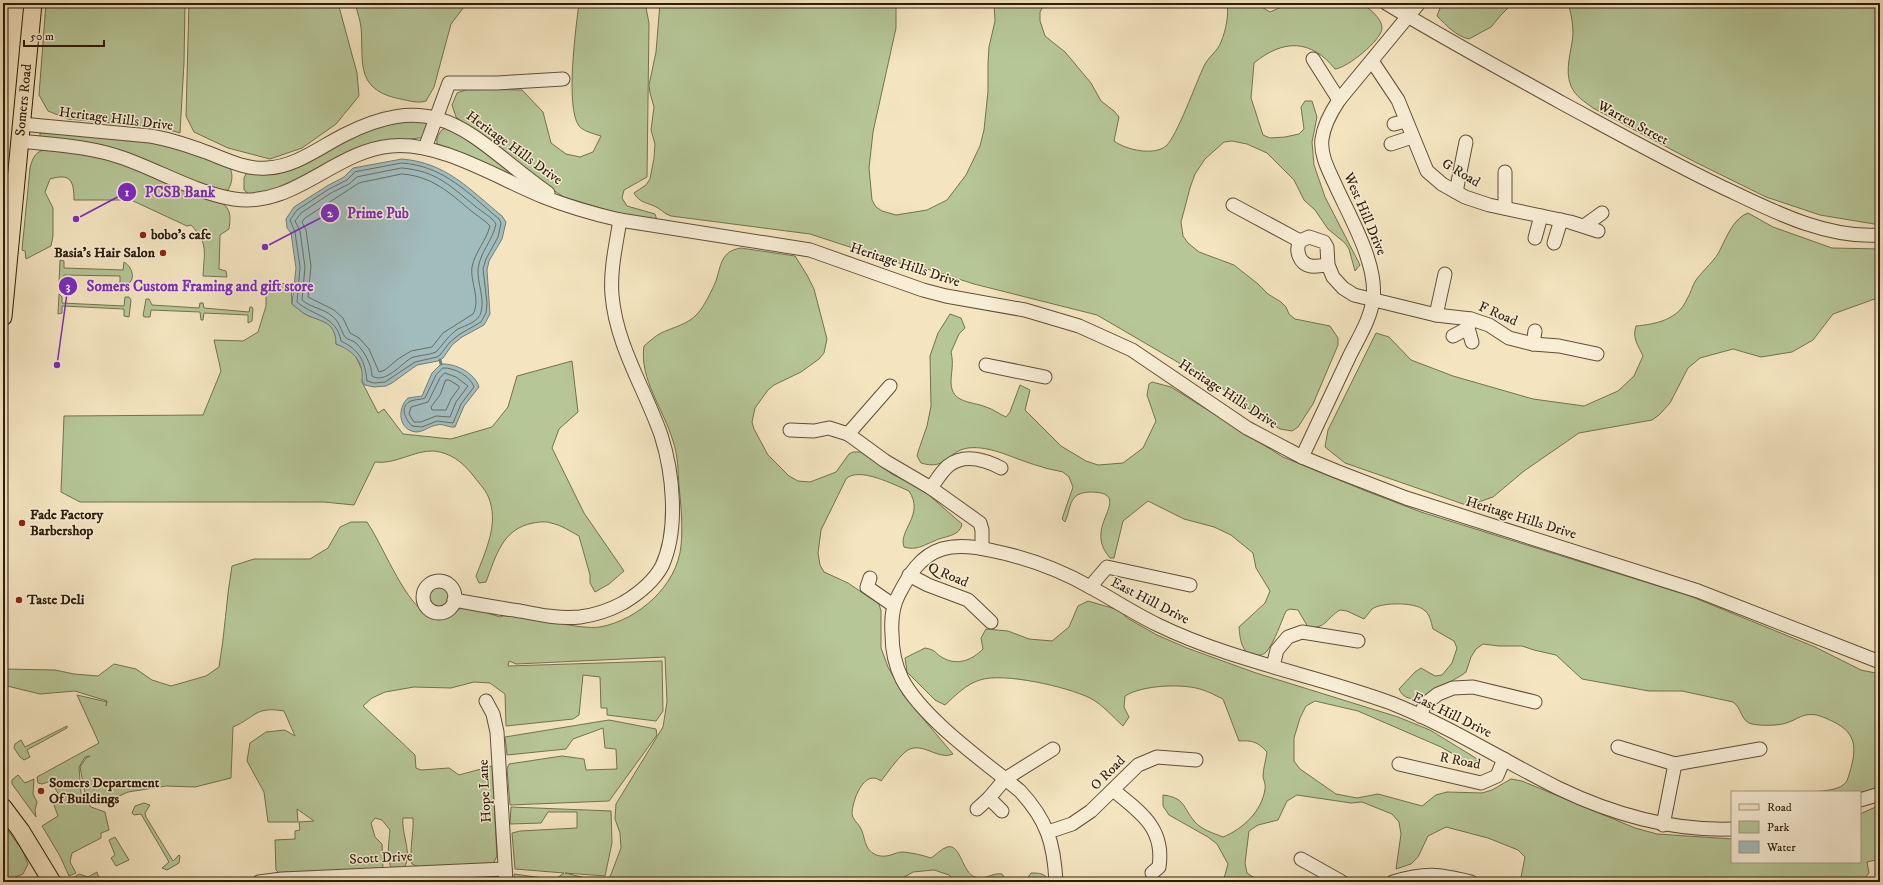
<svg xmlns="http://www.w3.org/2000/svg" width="1883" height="885" font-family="'IM FELL DW Pica',serif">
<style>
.green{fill:#b6c697;stroke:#727250}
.water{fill:#a1bcbd;stroke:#737c75}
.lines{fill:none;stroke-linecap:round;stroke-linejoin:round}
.shore{stroke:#686c63;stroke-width:1}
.stream{stroke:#737c75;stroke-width:3}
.minor-casing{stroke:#604f37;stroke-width:15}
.major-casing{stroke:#2e1d09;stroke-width:19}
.minor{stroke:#f8eed6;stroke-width:13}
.major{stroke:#f4e5c0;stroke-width:17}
.poi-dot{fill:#8f2418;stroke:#f8eed6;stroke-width:1.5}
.labels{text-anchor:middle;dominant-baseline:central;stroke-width:3;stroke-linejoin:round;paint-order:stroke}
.street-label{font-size:14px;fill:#2e1d09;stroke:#f8eed6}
.poi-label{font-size:14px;font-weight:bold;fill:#2e1d09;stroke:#f8eed6;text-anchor:start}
.leader{fill:none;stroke:#7b2cbf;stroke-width:1.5}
.callout-dot{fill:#7b2cbf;stroke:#f8eed6;stroke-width:1.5}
.mark-label{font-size:12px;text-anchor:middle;font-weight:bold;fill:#fff}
.callout-label{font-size:15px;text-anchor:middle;font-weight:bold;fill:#7b2cbf;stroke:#f8eed6;stroke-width:3;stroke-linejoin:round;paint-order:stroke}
</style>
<rect width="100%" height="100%" fill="#f4e5c0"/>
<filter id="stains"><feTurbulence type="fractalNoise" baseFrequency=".005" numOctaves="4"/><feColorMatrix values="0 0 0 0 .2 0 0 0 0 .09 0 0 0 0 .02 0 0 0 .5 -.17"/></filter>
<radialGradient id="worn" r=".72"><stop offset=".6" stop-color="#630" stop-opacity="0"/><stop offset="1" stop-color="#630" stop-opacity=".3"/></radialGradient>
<g class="green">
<path d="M46 3H185L184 63 180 133 163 128 136 125 68 119 48 111 39 95Z"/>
<path d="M189 3H338L357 73 359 96 336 124 302 148 270 159 228 148 194 132 186 116Z"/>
<path d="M355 3H467L451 24 434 87 426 101C416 104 407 100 396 98 354 88 364 59 361 27 360 19 357 11 355 3Z"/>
<path d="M579 3H645L649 23 647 177 624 190 622 198 627 206 655 214 657 220 617 213 564 197 542 183 456 117 452 105 457 93 468 89 522 90 543 112 551 143 566 154 580 157 593 152 601 136C594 134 583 131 579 126 565 107 576 27 579 3Z"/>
<path d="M660 3H896V28L873 132 869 168 872 200 876 207 882 211 896 215 927 210 947 200 966 175 980 146 984 130 988 91V63L989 47 995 21 994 3H1045L1040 12V21L1045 36 1065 52 1091 83 1101 101 1114 111 1119 117 1114 141C1126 150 1154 156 1166 146 1177 136 1196 83 1204 66 1208 57 1218 51 1221 42 1226 30 1229 15 1227 3H1259L1260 6 1270 12 1290 3H1360C1368 7 1382 18 1382 28 1382 40 1347 68 1335 69 1311 39 1283 39 1254 63L1251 98 1263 135 1270 138 1285 137 1299 134 1304 129 1301 107 1305 101H1312L1317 117 1312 142 1314 165 1325 197 1360 265 1355 271 1349 249 1345 243 1328 229 1315 210 1304 200 1294 180 1267 153 1247 144 1232 141 1224 142 1205 159 1195 174 1190 188 1181 222 1183 236 1188 243 1199 252 1234 265 1258 284 1268 294 1281 302 1286 307 1289 314 1295 319 1330 326 1338 338V345L1313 404 1298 427 1292 431 1280 429 1243 405 1222 388 1097 315 974 284 931 270 905 265 810 234 671 216C665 214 663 211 658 208 648 202 640 204 634 193L646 185 650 179 654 158 655 144 651 130 654 107 650 93 649 85 656 52Z"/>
<path d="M1442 3H1513L1501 15 1491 27 1469 39C1456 36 1447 26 1437 16Z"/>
<path d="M1568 3H1880V225L1820 215 1766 197 1695 162 1593 108C1585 102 1575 96 1571 86 1564 70 1572 50 1573 34 1573 23 1571 13 1568 3Z"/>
<path d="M405 121 427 122 428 128 425 137 369 145 284 188 249 194 244 190V178L247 172 265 173 288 171 360 134 384 124Z"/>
<path d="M448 128 461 133 519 178 516 180 439 148C434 141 438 134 443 129Z"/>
<path d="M40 133 74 134 168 144 229 167C234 173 232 184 228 190L221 191 40 137Z"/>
<path d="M48 149 84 153 116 161 218 200C231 208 231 215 229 229L220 235 219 269 226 271 227 277 203 276C204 252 209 244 191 225L187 226 131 200H74C74 180 70 173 50 179L45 192 53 208V236L51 246 26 259 25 251 22 250 30 168C33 156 36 151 48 149Z"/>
<path d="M1748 213 1773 227 1832 248 1880 249V297L1833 314 1813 340 1792 352 1761 357 1733 349 1700 358 1688 368 1670 403 1659 415 1652 420 1579 433 1524 471 1493 497 1470 505 1463 504 1345 463 1325 447 1328 430 1376 333 1389 337 1411 360 1453 376 1533 399 1584 406 1618 391 1634 376 1643 356C1638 345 1632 338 1636 326 1656 324 1678 320 1687 299 1691 293 1692 286 1696 280 1704 269 1716 260 1721 248 1727 236 1734 218 1748 213Z"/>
<path d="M741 248 795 256 807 275 814 289 827 339 824 353 819 359 801 372 774 385 768 390 755 408 752 422 754 429 768 455 789 476 798 481 810 482 836 472 849 454 853 452H861L892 474 922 489 962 524C960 537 943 536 934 541 924 545 916 551 904 547 898 530 925 515 909 491 895 485 858 466 846 479L821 530 818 553 820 565 824 572 848 583 879 604 881 611V648L888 667 904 696 953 754C937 761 921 739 905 752 896 760 888 772 881 781 864 768 852 801 852 814 853 820 857 822 860 827 866 837 863 849 876 855 888 859 894 852 903 852 913 853 922 855 931 858 936 855 941 849 947 847 961 843 962 873 975 877 984 881 993 872 1002 874L1008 882H956L949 875 934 870 913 872 901 879 882 882H606L610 877 621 848 620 833 615 819 616 804 663 727 667 702 665 657 516 664 509 661 508 666 662 661 663 711 656 721 607 715V708H601L600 677 583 675 579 715 573 719 506 726 505 694 490 683 474 682 451 688 414 687 385 692 372 698 363 706 415 755 416 768 421 770 449 768 459 775 492 766 497 856 493 864 419 867 412 864C409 848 414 834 413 818H403C401 833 413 854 404 868L392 869C386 860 389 841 390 830L382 820 375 818 371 823 375 837 382 844 383 869 280 874 276 870 275 840 295 839V831L300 830 299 822 314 821 297 809 298 822H268L264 792 247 761 250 743 266 732 285 730 295 736 284 711C255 706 256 717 233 727L231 778 195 787 166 786 128 792 102 804H94L85 793 80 767 86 758 90 756 85 757 79 767 81 793 91 807 105 812 109 830 101 833V838L72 853 70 862 76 873 69 876 60 856 42 826 58 816 54 805 56 797 59 795 51 781 42 784 38 783 37 777 99 743 77 695 107 702 106 706 107 701 75 691 40 694 3 685V669L55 670 74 674 98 676 114 664 136 669 152 680 171 686 206 676 219 667C225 634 226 599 232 566L254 559H310L328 548 340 527 351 522H367C383 546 402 596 424 612 427 614 432 615 436 615 450 618 453 609 464 608 475 607 489 614 500 617L510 613C532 617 580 630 600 627 638 620 677 586 681 546 683 526 681 506 679 486 678 471 678 455 673 441 664 410 639 379 644 346 649 342 655 336 661 333 681 324 693 324 705 303 709 296 713 288 716 281 721 265 721 251 741 248Z"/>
<path d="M60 260 64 261V268L123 270 124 262C134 268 137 284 122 286L120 284V276L64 275 62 283H59Z"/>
<path d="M266 283 291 284 292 304C296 307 300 311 305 314 320 322 336 320 336 344L349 349 356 357 363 372 362 382 378 413 384 409 403 434 451 439 492 427 508 407 517 376 572 361 578 412 559 429 552 448 584 513 624 571 609 584 595 592 590 583V575L579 536C570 531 561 525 551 523 545 521 539 522 533 523 502 529 496 556 486 582L479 583 476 576C485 552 500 523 488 496 485 489 477 481 472 474 462 462 451 453 434 451 414 450 395 465 375 462L354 505 324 502H80L61 492 64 416 203 415 221 371 214 340 243 341 258 332 266 306Z"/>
<path d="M59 294 62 297V303L124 306 125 297H129L131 300 129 317 124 316V309L62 306V313L58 314Z"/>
<path d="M146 299H149L152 305 199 308 200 303H203L204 308 249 312 250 307H252L253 309 252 321 248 323V315L204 313 203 320H201L200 312 151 310 150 317H145L143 316Z"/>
<path d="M950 314 961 318 965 328 959 334 951 352C954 365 951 371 951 383 952 404 972 401 986 407 993 409 999 414 1006 417L1010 412 1020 385 1030 390 1025 410 1061 446 1086 461 1098 465 1123 463 1143 448 1156 421 1147 395 1149 384 1152 382 1171 387 1283 457 1366 491 1421 512 1690 596 1815 647 1861 670 1880 674V789L1860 796V792H1814C1825 790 1844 791 1848 778 1856 752 1860 734 1832 721 1823 717 1816 713 1806 715 1800 716 1795 720 1789 722 1780 726 1762 726 1752 724 1741 722 1742 708 1733 702L1682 691H1649L1593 681 1582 679 1556 655 1534 650 1522 646H1499L1483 644 1476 649 1471 657 1466 672 1462 675 1422 698C1413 700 1403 699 1399 689L1415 672 1421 668 1435 676 1442 675 1452 663 1457 648 1454 641 1433 629C1431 622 1430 614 1424 610 1415 602 1382 602 1372 609 1369 612 1367 616 1364 619L1347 611 1340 610C1326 618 1327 629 1308 627L1298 610 1290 609 1286 611C1281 622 1275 641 1267 651 1265 654 1260 656 1256 655 1241 655 1240 638 1239 627L1265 603 1270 591 1256 568 1253 553 1231 535 1214 527 1184 519 1148 501 1123 521 1114 558H1110C1104 551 1100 543 1101 533 1102 514 1126 492 1090 492 1068 493 1072 506 1065 522L1062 519 1063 516 1073 487 1069 477 1063 472C1055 470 1047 469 1039 466 1016 460 991 445 968 448 947 451 947 471 921 463L917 456 918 452 927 426 931 406 930 356 938 333Z"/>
<circle cx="440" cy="598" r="11"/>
<path d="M1088 601 1119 610 1127 618 1157 635 1187 648 1256 673 1398 717 1430 730 1479 760 1469 763 1441 747 1358 711 1315 701 1306 706 1300 718 1294 738V761L1300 769 1336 794 1357 798 1378 794 1422 806 1436 795 1447 792 1482 793 1492 790 1511 779 1522 781 1635 828 1657 834 1732 839V862H1860V814L1880 805V859L1867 862 1869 873 1862 882H1520L1525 857 1518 850 1488 838 1446 827 1428 836 1418 857 1411 864 1396 869 1401 834 1399 822 1392 814 1362 802 1351 803 1297 795 1287 801 1278 820 1258 825 1249 831 1245 863 1247 873 1261 882H1223L1228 864 1217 844 1208 837 1169 815 1163 806V795C1186 798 1182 807 1195 822 1202 830 1213 833 1223 837 1243 829 1262 811 1265 789 1266 785 1264 781 1263 777 1263 769 1266 760 1267 752 1258 742 1252 740 1239 741L1223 699C1216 696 1210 692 1203 690 1184 683 1142 685 1125 696L1124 707 1129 717 1123 726C1113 717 1102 704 1090 698 1068 687 1003 672 980 680 966 684 955 696 945 705L935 700 907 672 905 658 925 648C937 650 934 653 943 658 958 666 972 660 983 649L981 638 986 629 1008 631 1029 639 1052 641 1069 627 1078 606Z"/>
<path d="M609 720 656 729 657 735 609 801 510 805 507 769 509 764 562 756 584 759 586 770 617 769 616 749 605 748 603 728 573 739 566 749 507 755 505 737Z"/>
<path d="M67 726V728L27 750 30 757 24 760 20 757 14 748 15 744 21 740 25 747Z"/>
<path d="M18 775 25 783 34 779 33 794 37 802 35 810 36 817 12 784V780Z"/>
<path d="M144 803 150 805 145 813 146 817 173 861 179 855 180 856 179 863 167 870 162 868 169 862 141 814 134 815 132 813 135 806Z"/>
<path d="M511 807 611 811 612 843 605 876 565 873 602 882H555L557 878 564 873 515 869 512 833 520 831 577 828V812H548L541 823 510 824Z"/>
<path d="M3 824 23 851 28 864 23 874 3 882V876L5 875 3 871Z"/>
<path d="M115 837 129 860 116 866 111 858 115 855 109 840Z"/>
<path d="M97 872 100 882 91 881 71 882 70 880 79 874 88 877Z"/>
<path d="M1031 873C1039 873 1046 873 1049 882H1025Z"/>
<path d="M514 874 550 879V882H514Z"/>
<path d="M473 876 486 877 493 882H434V878Z"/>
</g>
<g class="water">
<path d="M402 159C447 163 469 189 502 216L506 222 502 239 489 261 487 270 490 314 484 325 462 337 452 345 443 358 438 361 417 365 392 383 386 386 374 387 365 385 362 381C364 362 354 351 336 344 336 320 320 322 305 314 300 311 296 307 292 304L296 268 291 233 287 228 286 219 294 207 327 186 344 177 353 168Z"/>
<path d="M441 364C455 363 475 373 479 387L464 406 455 427C449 428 443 423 437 425 429 426 424 432 416 432 398 430 397 408 408 398L422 396 432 373Z"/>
</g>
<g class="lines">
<g class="shore">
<path d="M402 163C444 166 468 193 499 219L501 223 498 237 486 259 483 269 487 303 486 313 481 322 460 334 450 342 440 355 437 357 415 362 385 382 374 383 367 381C365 360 359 350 341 341 337 316 313 316 297 302L300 267 295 232 290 220 297 210 329 189 347 180 355 172Z"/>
<path d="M402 168C437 171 450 186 475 206 482 212 492 217 496 224 493 240 480 252 478 269 477 283 485 298 481 312 479 322 466 325 458 329 449 335 444 343 437 351 433 355 418 355 411 358 400 365 385 384 372 376 372 365 364 351 356 343 353 340 347 340 345 337 340 329 340 322 332 316 323 308 311 308 302 300L305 267 300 231 295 221 301 213 331 193 349 184 357 177Z"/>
<path d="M402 174C431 176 449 192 470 210 477 216 485 220 490 226 486 241 475 252 472 267 470 282 481 300 473 314L443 333 432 347 411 351 398 359 385 370 379 372 369 349 359 338 350 333 343 318 334 310 308 297 311 266 306 230 302 222 305 218 359 183Z"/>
<path d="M443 368C454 367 471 377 474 387L461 404 453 423 437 421 422 427 412 426C405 419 399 406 411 401 416 399 420 400 425 398L436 375Z"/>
<path d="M445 373 456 377 468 386 456 402 450 417 436 416 421 422H414L409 414 411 407 428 402 440 378Z"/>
<path d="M446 380H449L459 386V388L451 399 446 410H432L431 407 440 395Z"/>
</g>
<path class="stream" d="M440 360 441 364"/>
<g class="minor-casing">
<g id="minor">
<path d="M1386 3C1443 38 1503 70 1562 103 1614 131 1666 160 1720 186 1769 209 1824 239 1880 235"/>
<path d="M1313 59 1339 100"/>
<path d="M1372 61 1398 100 1427 171 1442 184 1465 197 1489 205 1570 222 1598 231"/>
<path d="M21 124 150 136C170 139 187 145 206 152 225 159 246 170 267 168 295 167 320 147 344 135 442 85 473 140 548 193"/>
<path d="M1394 124 1406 121"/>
<path d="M20 141C55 145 90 146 123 158 160 171 196 193 234 199 294 208 334 151 391 146 440 141 499 179 544 197 569 207 594 214 620 220L810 250 923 290 946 296 1025 310 1079 326 1132 350 1247 428 1302 457 1336 471 1406 498 1698 591 1880 662"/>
<path d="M1391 144 1412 137"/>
<path d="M425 148 449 83H497L563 79"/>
<path d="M1505 172V208"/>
<path d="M1456 192 1466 142"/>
<path d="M1233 205 1300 241"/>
<path d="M1584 226 1602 213"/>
<path d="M1535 238 1541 216"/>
<path d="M1554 243 1561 220"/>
<path d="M1328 265C1323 265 1316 267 1311 266 1299 264 1295 250 1300 241L1309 237 1324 242 1327 247 1328 265 1333 277 1343 288 1354 295 1436 315 1471 319 1489 325 1509 338 1533 344 1559 346 1597 354"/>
<path d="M1436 315 1445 274"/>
<path d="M1471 319 1468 328 1472 342"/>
<path d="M1453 336 1468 328"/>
<path d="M1533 344 1535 331"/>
<path d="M986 365 1045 377"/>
<path d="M790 430 814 431 829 428 848 434 885 461 931 488 980 523 982 530V548"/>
<path d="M848 434 890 386"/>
<path d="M1302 457C1318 423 1334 389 1350 355 1359 337 1371 318 1373 299 1378 263 1348 214 1334 182 1328 169 1320 154 1322 139 1324 124 1331 112 1339 100L1419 3"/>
<path d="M931 488C936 481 941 472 948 466 964 453 986 460 1001 468"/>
<path d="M909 575 928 585 968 600 991 622"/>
<path d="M870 578 867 587 893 605"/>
<circle cx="439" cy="597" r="16"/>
<path d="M1090 587 1107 567 1190 585"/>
<path d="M454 600C476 604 498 608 520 611 540 615 560 619 580 617 595 615 610 610 623 603 638 594 654 581 662 566 679 529 673 472 661 435 645 389 616 345 612 295 610 270 616 245 620 220"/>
<path d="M1273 666 1277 650 1288 637 1302 632 1358 641"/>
<path d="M486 701 493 714 497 732 506 882"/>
<path d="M1420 716 1425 704 1438 694 1453 688 1473 687 1535 702"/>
<path d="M1618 747 1675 764 1760 749"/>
<path d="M1399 764 1481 783 1497 776 1504 759"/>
<path d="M1113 790C1140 812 1165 828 1159 867L1152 873"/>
<path d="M989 798 1002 811"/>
<path d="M1860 800 1880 794"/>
<path d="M977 809 989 798 1005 779 1053 749"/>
<path d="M1663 825 1675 764"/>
<path d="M1048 832 1072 824 1091 811 1138 765 1157 757 1196 760"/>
<path d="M1301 859 1342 882"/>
<path d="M259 882 282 879 505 869"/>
<path d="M1056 882C1054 843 1047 820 1020 791 985 762 923 719 902 679 895 665 892 649 892 634 891 619 892 607 899 594 909 575 920 556 942 549 959 544 977 547 994 551 1028 558 1062 571 1092 588 1114 600 1135 614 1158 625 1232 661 1315 675 1391 703 1449 726 1502 760 1558 788 1612 814 1671 831 1732 829"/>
<path d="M1393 882C1426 872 1438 874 1471 882"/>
</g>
</g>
<g class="major-casing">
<g id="major">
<path id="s1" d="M3 317 33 3"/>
<path d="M3 807 21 831 52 882"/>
</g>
</g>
<use href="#minor" class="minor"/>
<use href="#major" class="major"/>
</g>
<g class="poi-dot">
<circle cx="143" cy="235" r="4"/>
<circle cx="163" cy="253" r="4"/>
<circle cx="22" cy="523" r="4"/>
<circle cx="19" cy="600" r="4"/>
<circle cx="41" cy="791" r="4"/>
</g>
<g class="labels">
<g class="street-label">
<text stroke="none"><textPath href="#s1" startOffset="218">Somers Road</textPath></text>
<text transform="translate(116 119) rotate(7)">Heritage Hills Drive</text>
<text transform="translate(1633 123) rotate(28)">Warren Street</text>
<text transform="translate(514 148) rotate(36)">Heritage Hills Drive</text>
<text transform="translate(1461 173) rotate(31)">G Road</text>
<text transform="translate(1365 214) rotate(67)">West Hill Drive</text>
<text transform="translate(905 265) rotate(18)">Heritage Hills Drive</text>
<text transform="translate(1498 314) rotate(23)">F Road</text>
<text transform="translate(1228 394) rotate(33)">Heritage Hills Drive</text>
<text transform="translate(1521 518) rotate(17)">Heritage Hills Drive</text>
<text transform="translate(948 575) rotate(23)">Q Road</text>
<text transform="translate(1150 601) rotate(27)">East Hill Drive</text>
<text transform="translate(1452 715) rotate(26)">East Hill Drive</text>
<text transform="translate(1460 761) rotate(11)">R Road</text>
<text transform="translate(1108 773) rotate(-45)">O Road</text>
<text transform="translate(485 791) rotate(-93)">Hope Lane</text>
<text transform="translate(381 858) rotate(-3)">Scott Drive</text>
</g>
<g class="poi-label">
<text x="151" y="235">bobo's cafe</text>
<text x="155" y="253" text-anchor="end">Basia's Hair Salon</text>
<text x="30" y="515">Fade Factory<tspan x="30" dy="16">Barbershop</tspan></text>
<text x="27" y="600">Taste Deli</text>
<text x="49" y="783">Somers Department<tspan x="49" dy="16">Of Buildings</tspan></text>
</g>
</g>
<path class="leader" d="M76 219L127 192M265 247L330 213M57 365L68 286"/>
<g class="callout-dot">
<circle cx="76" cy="219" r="4"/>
<circle cx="265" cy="247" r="4"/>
<circle cx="57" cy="365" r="4"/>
<circle cx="127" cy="192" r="10"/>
<circle cx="330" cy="213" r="10"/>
<circle cx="68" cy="286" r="10"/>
</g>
<g class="mark-label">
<text x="127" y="196">1</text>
<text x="330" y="217">2</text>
<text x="68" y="290">3</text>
</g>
<g class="callout-label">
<text x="180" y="197">PCSB Bank</text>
<text x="378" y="218">Prime Pub</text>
<text x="200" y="291">Somers Custom Framing and gift store</text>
</g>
<rect width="1883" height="885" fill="none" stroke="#f4e5c0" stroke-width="16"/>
<rect x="4" y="4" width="1875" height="877" fill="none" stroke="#2e1d09" stroke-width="2"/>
<rect x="8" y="8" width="1867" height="869" fill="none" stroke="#2e1d09"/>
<rect x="1731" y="791" width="130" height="72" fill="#f8eed6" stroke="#a79a84"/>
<rect x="1739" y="804" width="20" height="6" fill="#f4e5c0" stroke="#a79a84"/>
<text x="1767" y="811" font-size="12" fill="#2e1d09">Road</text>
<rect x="1739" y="821" width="20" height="12" fill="#b6c697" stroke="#a79a84"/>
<text x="1767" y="831" font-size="12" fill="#2e1d09">Park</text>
<rect x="1739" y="841" width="20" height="12" fill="#a1bcbd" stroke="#a79a84"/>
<text x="1767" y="851" font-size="12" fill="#2e1d09">Water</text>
<path d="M24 40v6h80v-6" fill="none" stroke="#2e1d09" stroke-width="2"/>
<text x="30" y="40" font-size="12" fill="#2e1d09" stroke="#f8eed6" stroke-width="3" paint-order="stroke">50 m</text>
<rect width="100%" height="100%" filter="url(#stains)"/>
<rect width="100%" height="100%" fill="url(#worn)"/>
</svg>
